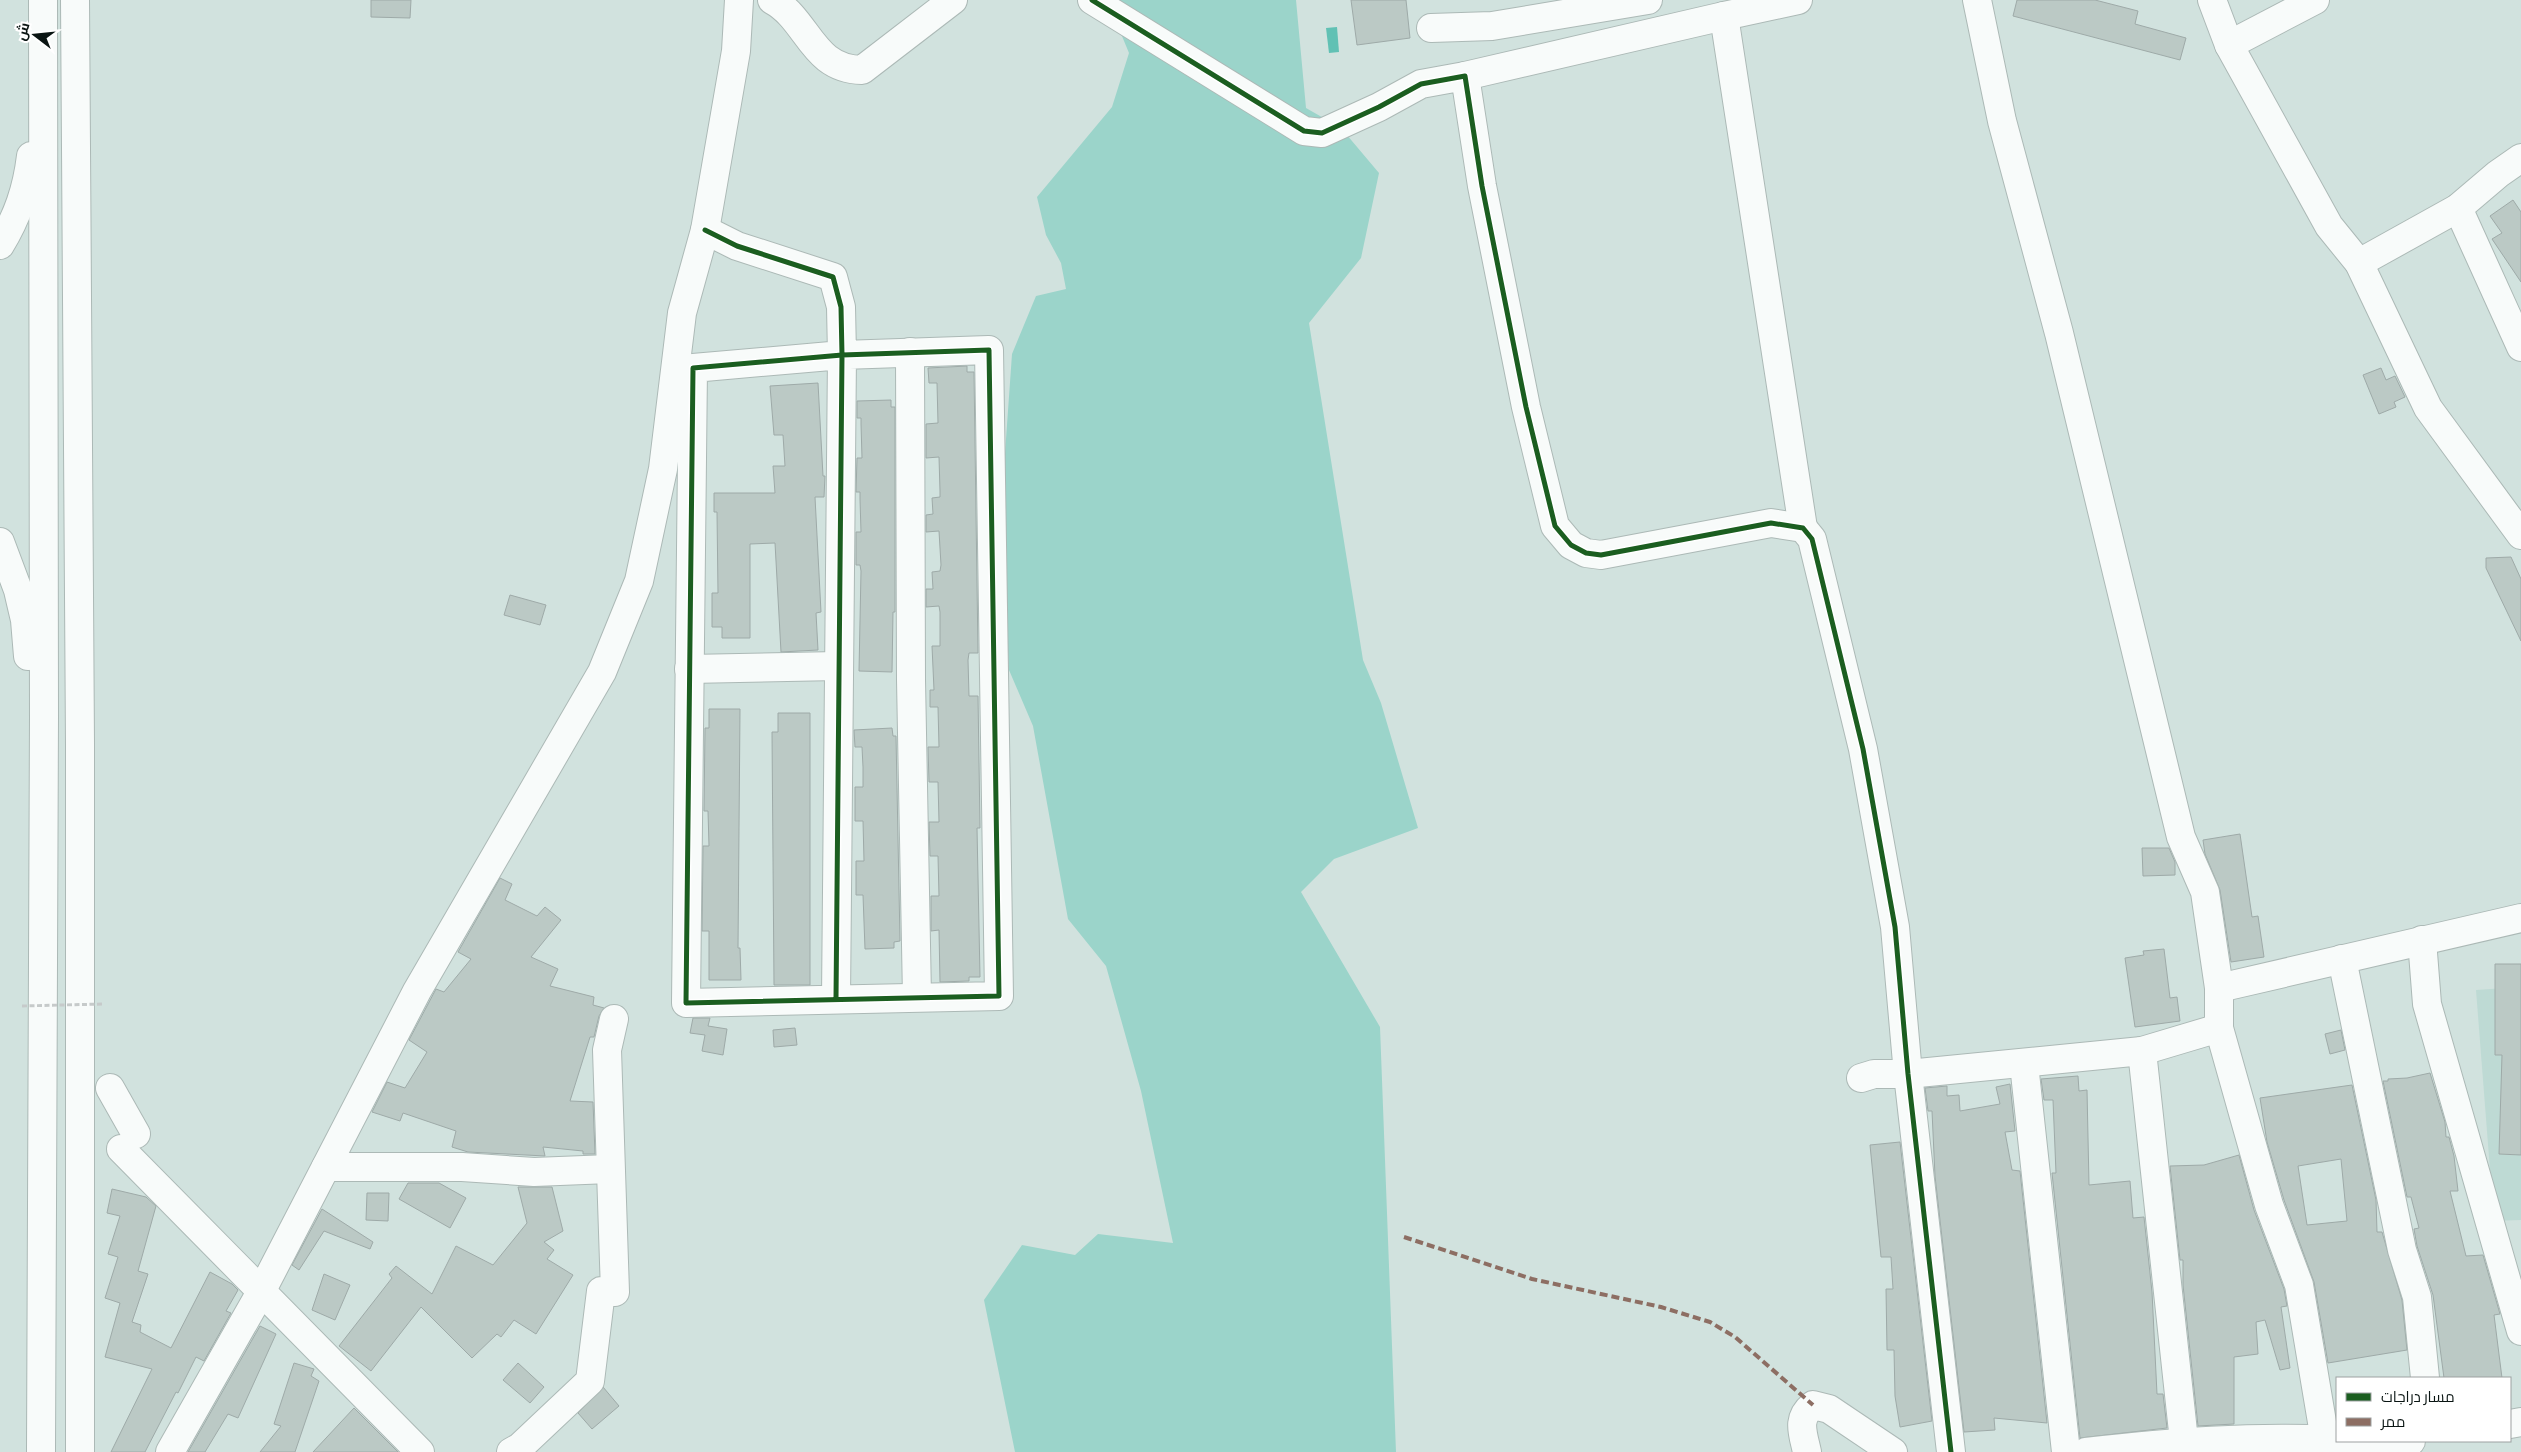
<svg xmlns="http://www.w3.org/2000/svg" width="2521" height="1452" font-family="'Crimson Pro',Cairo,serif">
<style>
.built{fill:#bedad4}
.green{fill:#9bd4ca}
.water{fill:#61c1b4}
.building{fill:#bbc9c5;stroke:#9eaaa8;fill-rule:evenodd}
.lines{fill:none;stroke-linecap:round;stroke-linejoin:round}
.minor-casing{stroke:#acb9b6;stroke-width:30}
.highway-casing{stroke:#acb9b6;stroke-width:30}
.minor{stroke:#f8fbfa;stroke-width:28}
.highway{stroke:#f8fbfa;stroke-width:28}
.path-bridge{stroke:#c6caca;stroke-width:3;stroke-dasharray:5 2.5;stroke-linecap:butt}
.quiet{stroke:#8d6e63;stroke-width:4;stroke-dasharray:8 4;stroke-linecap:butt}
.cycleway-casing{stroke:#fff;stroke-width:8}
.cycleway{stroke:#1b5e20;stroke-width:5}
</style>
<rect width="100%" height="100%" fill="#d1e2de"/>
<path class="built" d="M2521 987V1220L2494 1221 2476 990Z"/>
<path class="green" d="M1107 0H1296L1306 108 1341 128 1379 173 1361 258 1309 323 1363 660 1381 703 1418 828 1334 859 1301 892 1380 1027 1396 1452H1015L984 1300 1022 1245 1075 1255 1098 1234 1173 1243 1141 1091 1106 966 1068 919 1033 726 1009 670 1001 510 1012 354 1036 296 1066 289 1061 263 1046 235 1037 197 1112 107 1129 53Z"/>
<path class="water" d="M1337 27 1339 52 1329 53 1326 28Z"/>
<g class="building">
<path d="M371 0H411L410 18 371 17Z"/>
<path d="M1351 0H1406L1410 38 1357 45Z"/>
<path d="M2017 0H2095L2138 11 2135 24 2186 38 2180 60 2013 16Z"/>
<path d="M2513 200 2521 212V282L2492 239 2502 233 2490 216Z"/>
<path d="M967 366V372H974L978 653H969L968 660 969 696H978L980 828H977L980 977H969V981L940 982 939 930 931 931V896H939L938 856H930L929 822H939L938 782H929L928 747H939L938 707H930V690H934L932 646H940V612L939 606 926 607V589H933L932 572 940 571 941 565 939 531 926 532V515L933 514 932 498 940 497V491L939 457 926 458V424L938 423 937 383H929L928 368Z"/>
<path d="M2381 368 2386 380 2395 376 2405 397 2394 402 2396 407 2379 414 2363 375Z"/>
<path d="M818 383 823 476H825L824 497H815L821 612 816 613 818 650 781 652 775 543 750 544V638H722V627H712V593H718L717 512H714V493H775L773 466H785L783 435H774L770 386Z"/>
<path d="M891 400V407H895V612H893L892 672 859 671 861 571 860 565H856V532H861L860 499V492H856L857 458H862L861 424V418H857V401Z"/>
<path d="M2511 557 2521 579V641L2486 568V558Z"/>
<path d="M510 595 546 605 540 625 504 615Z"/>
<path d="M709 709H740L738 948H740L741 980H709V931H702L703 846H709L708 811H704L705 728H709Z"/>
<path d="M778 713H810V985H774L772 732H778Z"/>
<path d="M892 728 893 736H896L900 941 894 942V948L865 949 863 895H856V861H864L863 821H855V787H863V767L862 747H855L854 730Z"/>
<path d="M2240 834 2252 917 2258 916 2264 957 2231 962 2220 890 2205 854 2203 840Z"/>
<path d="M2142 848H2169L2175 862V875L2143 876Z"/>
<path d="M500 878 512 884 505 900 537 916 545 907 561 920 531 957 558 969 550 986 594 997 593 1005 604 1008 599 1016 594 1037H590L570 1101 593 1102 595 1154H583V1151L543 1147 545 1156 468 1152 452 1147 456 1131 403 1113 400 1121 372 1112 387 1082 405 1088 427 1052 409 1040 436 989 444 992 471 959 458 952Z"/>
<path d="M2164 949 2170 998 2177 997 2180 1021 2135 1027 2125 958 2144 955 2143 951Z"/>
<path d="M2495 964H2521V1155L2499 1154 2502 1055H2495Z"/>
<path d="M693 1018H710L708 1026 727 1029 723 1055 702 1051 705 1035 690 1033Z"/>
<path d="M795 1028 797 1045 774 1047 773 1030Z"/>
<path d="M2341 1030 2345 1050 2330 1054 2325 1034Z"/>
<path d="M2430 1073 2445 1122 2446 1137H2449L2454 1156 2458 1191H2450L2466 1256 2483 1255 2500 1314 2494 1315 2502 1378H2444L2433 1295 2417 1246 2414 1229 2419 1228 2411 1197H2407L2383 1081H2388V1079L2407 1078Z"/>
<path d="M2078 1076 2079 1091 2087 1090 2089 1185 2130 1181 2133 1218 2144 1217 2152 1292 2157 1394H2163L2167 1428 2080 1438 2052 1173H2056L2053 1100H2044L2041 1079Z"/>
<path d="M2010 1084 2015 1131 2005 1132 2012 1170 2020 1171 2047 1423 1994 1418 1995 1430 1964 1432 1935 1176 1932 1111H1928L1925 1088 1947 1086V1096L1959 1095 1960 1111 2000 1104 1996 1087Z"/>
<path d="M2352 1085 2376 1200 2377 1232H2382L2402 1300 2407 1350 2328 1363 2314 1282 2284 1200 2267 1142 2260 1098ZM2341 1159 2347 1221 2307 1225 2298 1166Z"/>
<path d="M1900 1142 1932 1421 1900 1427 1895 1396 1894 1350H1887L1886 1289H1893L1891 1257H1881L1870 1145Z"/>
<path d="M2239 1155 2254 1210 2284 1289 2287 1306 2281 1307 2290 1368 2280 1370 2265 1320 2256 1322 2258 1354 2234 1357V1424L2198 1426 2183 1285V1260H2180L2170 1166 2204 1165Z"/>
<path d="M408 1183H439L466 1198 450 1228 399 1199Z"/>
<path d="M518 1187H552L563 1231 544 1242 554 1250 547 1259 573 1275 536 1334 514 1320 501 1337 497 1334 472 1358 421 1307 371 1371 339 1346 392 1278 389 1274 396 1266 432 1294 456 1246 493 1265 527 1223Z"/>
<path d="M112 1189 146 1197 156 1206 138 1271 148 1274 132 1322 141 1325 140 1332 171 1348 210 1272 232 1284 238 1290 226 1311 231 1313 204 1361 196 1357 178 1393 176 1392 145 1452H111L152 1369 105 1357 120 1303 105 1298 118 1257 108 1254 120 1216 107 1213Z"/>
<path d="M367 1193H389L388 1221 366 1220Z"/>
<path d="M322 1209 373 1242 370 1249 324 1231 299 1270 292 1265Z"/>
<path d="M324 1274 350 1285 335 1320 312 1310Z"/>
<path d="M260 1326 276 1334 238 1418 228 1414 205 1452H188Z"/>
<path d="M294 1363 314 1369 311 1376 319 1381 295 1452H260L281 1426 274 1424Z"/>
<path d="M518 1363 544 1387 530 1403 503 1380Z"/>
<path d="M603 1387 619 1406 592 1429 578 1413Z"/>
<path d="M354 1408 398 1452H313Z"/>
</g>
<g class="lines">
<g class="minor-casing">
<g id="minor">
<path d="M772 0C809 20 811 69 862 70L953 0"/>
<path d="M1092 0 1304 131 1322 133 1379 107 1421 84 1465 76 1482 186 1526 407 1555 526 1571 545 1586 553 1601 555 1771 523 1803 528 1812 539 1863 749 1895 927 1908 1074 1951 1452"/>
<path d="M1798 0 1724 16 1803 528"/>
<path d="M1977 0 2002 121 2059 333 2181 837 2205 892 2219 988V1028L2269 1205 2299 1285 2327 1452"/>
<path d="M2212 0 2229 45 2329 226 2359 263 2428 408 2521 535"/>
<path d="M1431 28 1492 26 1648 0"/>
<path d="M2229 45 2315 0"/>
<path d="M1465 76 1724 16"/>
<path d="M2458 208 2521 347"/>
<path d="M705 230 737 246 833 277 841 307 842 355 693 368 686 1003 999 996 989 350 842 355 836 999"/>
<path d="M2359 263 2458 208 2498 174 2521 158"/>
<path d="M910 352 911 680 917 997"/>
<path d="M689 669 838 666"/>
<path d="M2422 940 2427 1004 2521 1331"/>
<path d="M2342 959 2402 1250 2417 1297 2425 1378"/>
<path d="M2219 988 2521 918"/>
<path d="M2142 1051 2184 1441"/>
<path d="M2024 1064 2066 1452"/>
<path d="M1861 1078 1874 1074H1908L2142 1051 2219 1028"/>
<path d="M110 1088 136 1134"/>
<path d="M121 1149 420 1452"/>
<path d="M326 1167H462L534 1172 610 1169"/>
<path d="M2510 1424 2521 1422"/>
<path d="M2344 1441 2394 1443 2411 1441"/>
<path d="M170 1452 261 1292 417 991 602 672 639 581 663 469 682 313 705 230 736 51 739 0"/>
<path d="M511 1452 520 1447 590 1381 601 1291 615 1292 607 1050 614 1019"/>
<path d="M1807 1452C1803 1433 1796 1419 1813 1405L1829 1409 1893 1452"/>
<path d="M2086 1452C2173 1442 2249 1436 2337 1440"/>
</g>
</g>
<g class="highway-casing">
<g id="highway">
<path d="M75 0 80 744V1452"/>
<path d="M0 245C18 216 27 189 31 156"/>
<path d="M0 542 18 590 25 620 28 656"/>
<path d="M41 1452 44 716 43 0"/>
</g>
</g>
<use href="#minor" class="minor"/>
<use href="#highway" class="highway"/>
<path class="path-bridge" d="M22 1006 102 1004"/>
<path class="quiet" d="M1404 1237 1532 1279 1661 1307 1710 1322 1735 1337 1813 1405"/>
<g class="cycleway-casing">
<g id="cycleway">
<path d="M1092 0 1304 131 1322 133 1379 107 1421 84 1465 76 1482 186 1526 407 1555 526 1571 545 1586 553 1601 555 1771 523 1803 528 1812 539 1863 749 1895 927 1908 1074 1951 1452"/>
<path d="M705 230 737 246 833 277 841 307 842 355 693 368 686 1003 999 996 989 350 842 355 836 999"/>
</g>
</g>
<use href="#cycleway" class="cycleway"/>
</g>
<rect x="2336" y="1377" width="175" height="65" fill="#ffffff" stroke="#9da1a1"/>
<rect x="2346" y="1393" width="25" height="8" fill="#1b5e20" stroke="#9da1a1"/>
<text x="2381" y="1402" font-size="15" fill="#0a1513">مسار دراجات</text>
<rect x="2346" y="1418" width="25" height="8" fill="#8d6e63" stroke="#9da1a1"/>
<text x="2381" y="1427" font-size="15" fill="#0a1513">ممر</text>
<g transform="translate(35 35) rotate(286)" stroke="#ffffff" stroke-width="4" paint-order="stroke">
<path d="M0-4L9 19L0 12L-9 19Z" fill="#0a1513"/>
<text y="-8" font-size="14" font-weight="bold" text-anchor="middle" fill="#0a1513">ش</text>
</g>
</svg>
